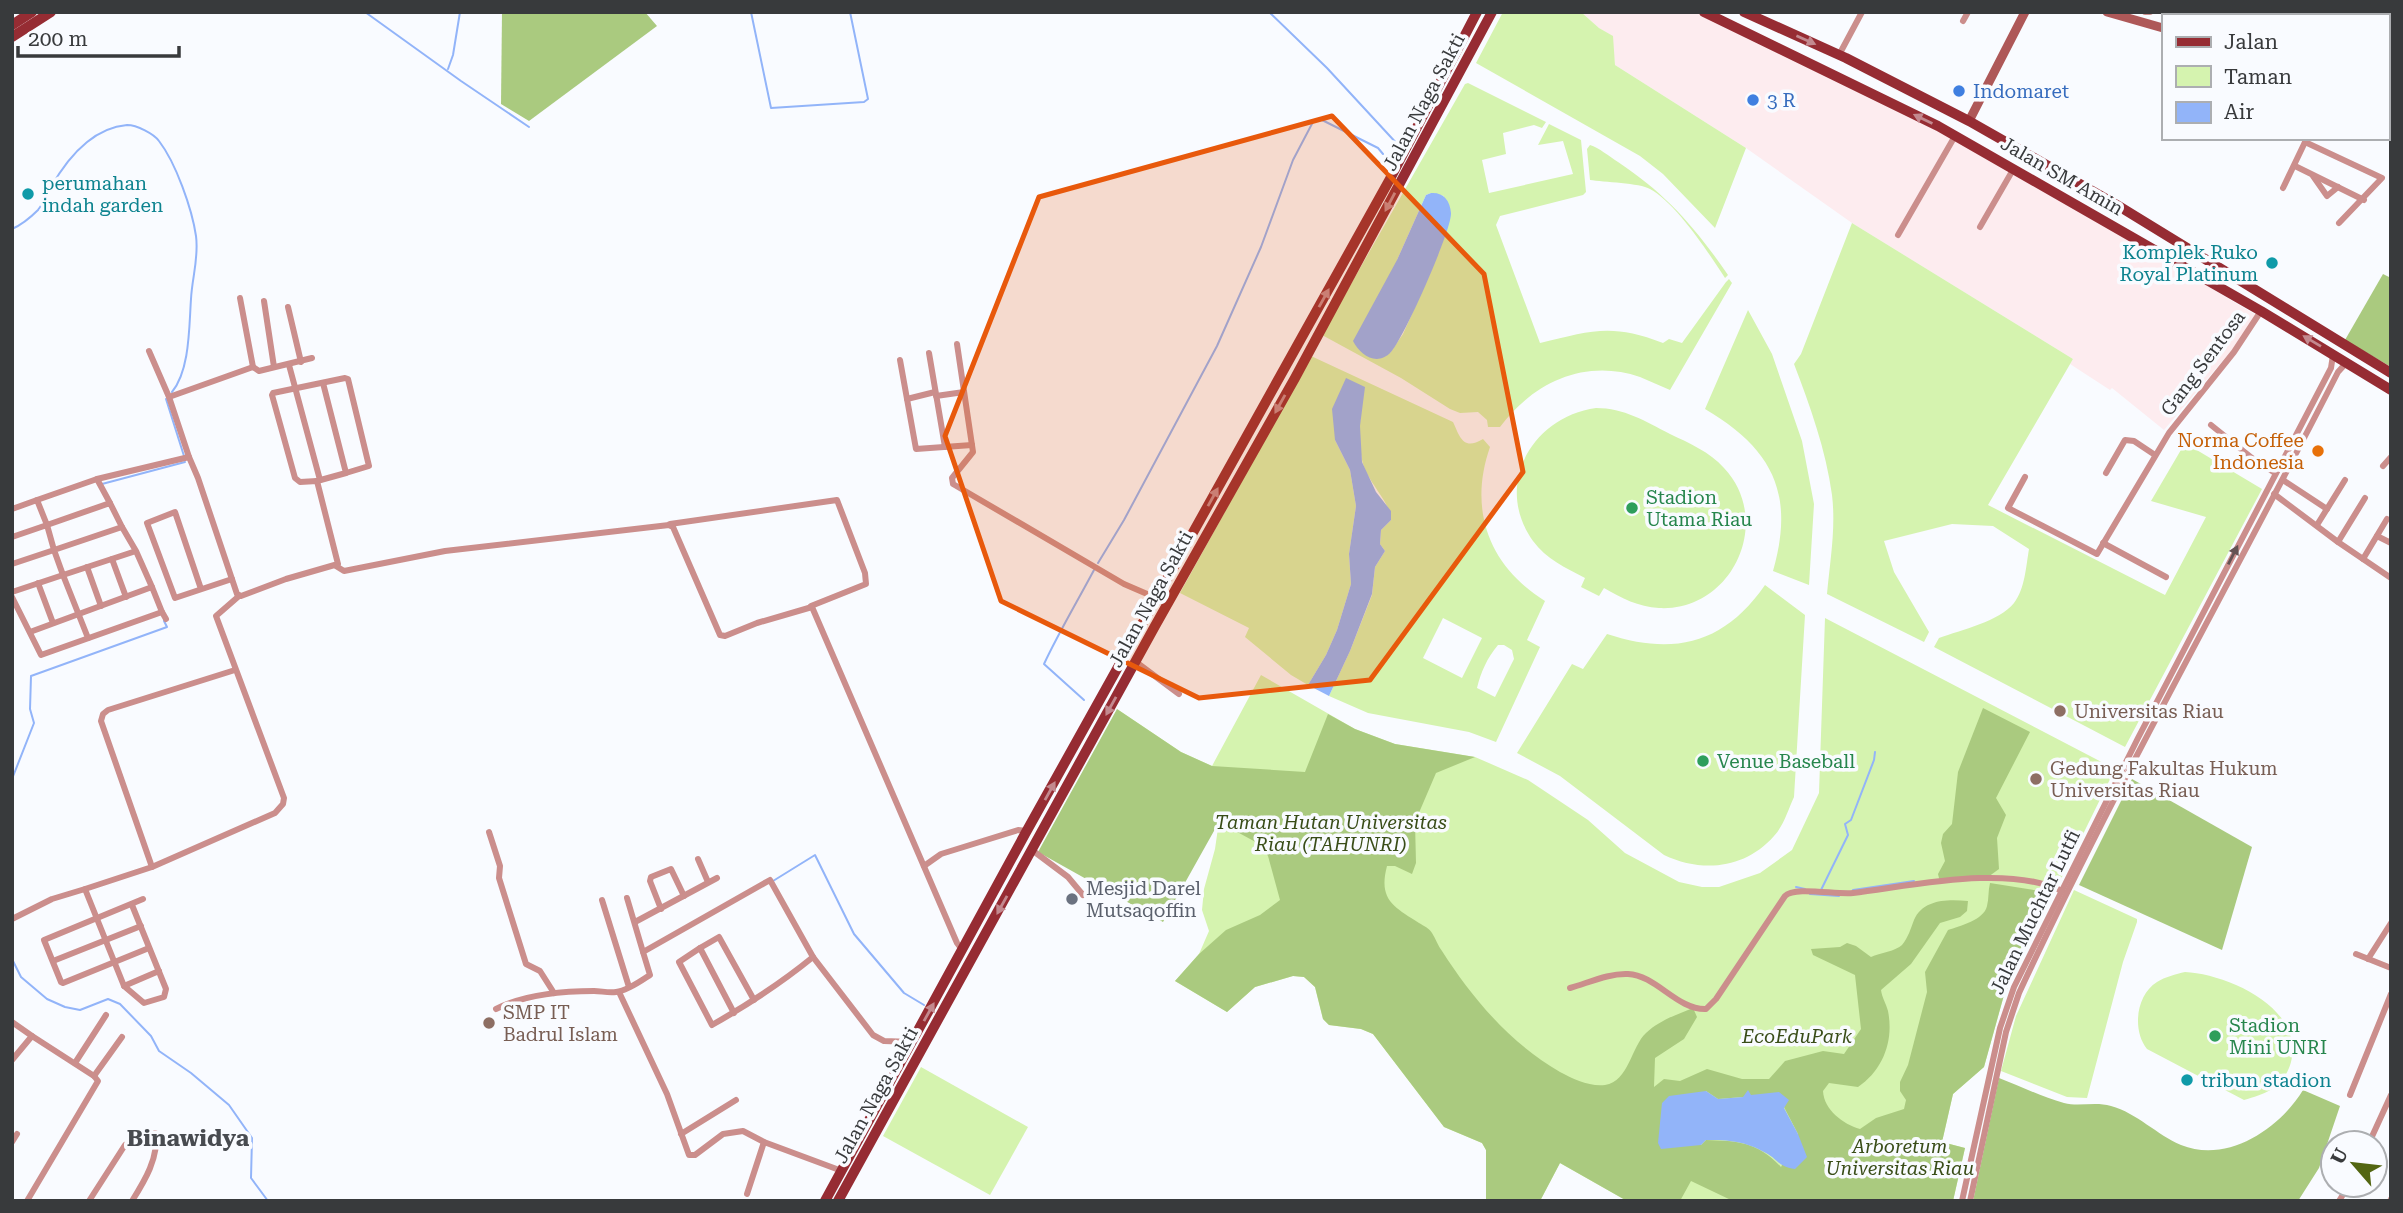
<svg xmlns="http://www.w3.org/2000/svg" width="2403" height="1213" font-family="'Roboto Serif',serif">
<style>
.commercial{fill:#fdecef}
.green{fill:#d5f3af;fill-rule:evenodd}
.forest{fill:#aaca7f;fill-rule:evenodd}
.water{fill:#92b4f9}
.lines{fill:none;stroke-linecap:round;stroke-linejoin:round}
.stream{stroke:#92b4f9;stroke-width:2}
.street{stroke:#cb8e8c;stroke-width:6}
.secondary{stroke:#ae5858;stroke-width:9}
.primary{stroke:#962c33;stroke-width:10}
.oneway{fill:#c3898f}
.oneway2{fill:#645354}
.marked{fill:#e8590c;fill-opacity:0.2;stroke:#e8590c;stroke-width:5;stroke-linejoin:round}
.shop-dot{fill:#3f7fe0;stroke:#f9fbff;stroke-width:2.5}
.culture-dot{fill:#0f9aa8;stroke:#f9fbff;stroke-width:2.5}
.food-dot{fill:#e8710a;stroke:#f9fbff;stroke-width:2.5}
.leisure-dot{fill:#2e9e5b;stroke:#f9fbff;stroke-width:2.5}
.education-dot{fill:#8d6e63;stroke:#f9fbff;stroke-width:2.5}
.worship-dot{fill:#6b7280;stroke:#f9fbff;stroke-width:2.5}
.labels{text-anchor:middle;dominant-baseline:central;stroke-width:7;stroke-linejoin:round;paint-order:stroke}
.shop-label{font-size:19px;fill:#366cbe;stroke:#f9fbff;text-anchor:start}
.street-label{font-size:19px;fill:#383a3c;stroke:#f9fbff}
.culture-label{font-size:19px;fill:#0d838f;stroke:#f9fbff;text-anchor:start}
.food-label{font-size:19px;fill:#c56008;stroke:#f9fbff;text-anchor:end}
.leisure-label{font-size:19px;fill:#27864d;stroke:#f9fbff;text-anchor:start}
.education-label{font-size:19px;fill:#785e54;stroke:#f9fbff;text-anchor:start}
.park-label{font-size:19px;font-style:italic;fill:#394d18;stroke:#f9fbff}
.worship-label{font-size:19px;fill:#5b616d;stroke:#f9fbff;text-anchor:start}
.quarter-label{font-size:23px;font-weight:bold;fill:#484b50;stroke:#f9fbff}
</style>
<rect width="100%" height="100%" fill="#f9fbff"/>
<path class="commercial" d="M1581 12H1697L1936 128 2112 229 2256 315 2236 345 2164 430 2112 388 2110 390 2070 364 2073 359 1852 223 1746 148 1615 65 1612 36 1599 28Z"/>
<g class="green">
<path d="M1503 12H1581L1599 28 1613 36 1615 65 1746 148 1715 228 1663 174 1640 156 1476 63Z"/>
<path d="M1468 83 1546 122 1542 128 1534 125 1503 133 1506 154 1482 160 1489 193 1573 174 1563 141 1538 145 1549 124 1581 140 1586 192 1583 195 1500 216 1496 225 1540 343C1591 331 1611 323 1663 343L1669 339 1682 343 1726 282 1729 279 1732 283 1670 390C1660 386 1650 381 1640 377 1584 358 1533 383 1500 427H1488L1487 420 1478 412 1460 413 1450 409 1401 378 1322 335 1465 84ZM1431 193 1444 196 1432 269 1403 334 1390 353 1397 260 1426 195Z"/>
<path d="M1590 145C1599 148 1609 156 1618 162 1666 194 1695 227 1728 275L1725 278C1708 252 1677 204 1650 189 1640 183 1603 182 1590 180L1587 149Z"/>
<path d="M1852 223 2073 359 1988 505 2165 595 2206 517 2151 501 2185 443 2262 489 2125 747 1934 647 1939 638C1961 630 2000 621 2014 603 2025 589 2026 566 2029 549L1993 526 1952 524 1884 541 1894 572 1929 632 1924 642 1827 594C1830 561 1836 528 1832 495 1826 450 1810 406 1794 364L1801 354Z"/>
<path d="M1748 310 1772 354 1802 441 1814 504 1809 585 1773 571C1795 494 1773 449 1705 409Z"/>
<path d="M1311 356 1453 422C1460 437 1463 451 1483 439L1490 447C1468 510 1489 566 1545 601L1527 640 1540 647 1496 742 1469 732 1368 713 1329 696 1350 651 1372 595 1375 567 1385 551 1380 544 1381 530 1391 520C1391 502 1366 481 1362 460 1357 436 1361 411 1364 387L1335 440 1350 470 1356 506 1349 554 1351 584 1337 630 1326 655 1308 685 1291 675 1245 637 1249 628 1180 593ZM1443 618 1482 638 1462 678 1423 658ZM1498 645H1504L1512 650 1514 659 1495 697 1477 688C1481 672 1487 658 1498 645Z"/>
<path d="M1596 408C1624 408 1645 421 1670 434 1689 443 1710 452 1724 468 1774 521 1732 612 1659 608 1638 607 1622 598 1604 588L1599 596 1581 587 1585 578C1566 568 1546 559 1533 541 1493 485 1532 417 1596 408Z"/>
<path d="M1765 585 1805 615 1794 797C1788 810 1784 825 1774 836 1745 869 1702 873 1664 855L1560 776 1517 753 1572 664 1583 669 1607 634C1674 656 1724 644 1765 585Z"/>
<path d="M1825 618 2115 769 2004 995 1984 1067 1953 1094 1942 1142 1965 1148 1953 1201H1627L1560 1163 1540 1201H1486V1150L1482 1143 1444 1127 1373 1034 1361 1029 1329 1025 1323 1019 1315 987 1304 977 1293 976 1255 987 1227 1012 1175 981 1199 954 1209 931 1202 910 1204 889 1215 849 1219 821 1117 709 1181 752 1212 766 1261 675 1355 729 1395 744 1475 757 1528 780 1588 820 1625 853 1679 882 1702 887H1719L1760 873 1792 850 1819 793Z"/>
<path d="M2074 890 2137 919V922L2123 962 2087 1098 2067 1097 2001 1071 2016 1016Z"/>
<path d="M2185 972C2227 974 2305 1008 2291 1062 2284 1087 2267 1094 2244 1100L2147 1049C2132 1030 2136 995 2157 982 2165 977 2176 974 2185 972Z"/>
<path d="M921 1067 1028 1127 990 1195 883 1136Z"/>
</g>
<g class="forest">
<path d="M502 12H645L657 26 529 121 501 104Z"/>
<path d="M2383 274 2391 278V367L2345 340Z"/>
<path d="M1983 708 2030 732 1996 798 2006 815 1997 838 1999 869 1988 877 1940 882 1938 874 1945 861 1941 843 1943 834 1952 824 1958 772Z"/>
<path d="M1117 709 1181 752 1212 766 1305 772 1328 714 1355 729 1395 744 1475 757 1436 773 1415 822 1416 863 1412 874 1395 866H1387C1378 900 1394 907 1419 923 1424 926 1429 928 1432 933 1436 939 1438 946 1442 951 1472 998 1511 1044 1560 1072 1573 1079 1590 1087 1605 1085 1629 1081 1631 1047 1646 1033 1660 1020 1676 1015 1693 1008L1697 1017 1684 1039 1655 1058 1654 1087 1664 1079 1680 1081 1707 1069 1742 1079H1769L1785 1061 1823 1051 1844 1054 1861 1029 1855 975 1813 955 1811 949 1840 947 1847 943 1856 946 1871 957C1880 953 1896 951 1902 945 1908 938 1911 928 1914 920 1923 899 1948 899 1968 901L1967 911 1960 917 1940 923 1911 964 1881 990C1882 998 1886 1003 1888 1011 1894 1041 1883 1070 1858 1087L1829 1083 1823 1091C1824 1110 1843 1124 1860 1129L1876 1118 1904 1109 1906 1100 1900 1091V1082L1908 1065 1927 992 1925 972 1948 930C1960 926 1984 920 1987 906 1989 898 1988 891 1990 883L2053 893 2004 995 1984 1067 1953 1094 1942 1142 1965 1148 1953 1201H1733L1691 1181 1680 1201H1627L1560 1163 1540 1201H1486V1150L1482 1143 1444 1127 1373 1034 1361 1029 1329 1025 1323 1019 1315 987 1304 977 1293 976 1255 987 1227 1012 1175 981 1199 954 1226 930 1260 915 1280 900 1268 856 1261 845 1219 822 1163 922 1038 852ZM1706 1091 1718 1099 1743 1097 1784 1107 1798 1134 1781 1167C1758 1142 1738 1141 1706 1140L1701 1145H1684Z"/>
<path d="M2132 779 2252 847 2222 950 2079 885Z"/>
<path d="M1999 1078C2020 1086 2042 1097 2064 1103 2080 1107 2095 1101 2111 1106 2137 1113 2157 1135 2181 1145 2228 1164 2280 1128 2303 1090L2340 1106 2319 1168 2298 1201H1973Z"/>
</g>
<g class="water">
<path d="M1431 193C1443 192 1450 200 1451 213 1452 230 1404 338 1391 352 1377 367 1360 355 1353 341L1397 260 1426 195Z"/>
<path d="M1346 378 1365 387 1360 426 1362 462 1376 492 1391 511V520L1381 530 1380 544 1385 551 1375 567 1372 594 1350 651 1329 696 1308 685 1326 655 1337 630 1351 584 1349 554 1356 506 1350 470 1335 440 1332 409Z"/>
<path d="M1748 1090 1751 1095 1779 1092 1789 1100 1784 1108 1798 1134 1807 1157 1795 1169C1777 1166 1779 1160 1766 1153 1745 1141 1729 1140 1706 1140L1701 1145 1661 1149 1658 1143 1662 1103 1669 1096 1706 1091 1718 1099 1743 1097Z"/>
</g>
<g class="lines">
<g class="stream">
<path d="M365 12 461 81 529 127"/>
<path d="M751 12 771 108 864 102 868 99 850 12"/>
<path d="M1269 12 1327 68 1400 147"/>
<path d="M448 69 453 55 460 12"/>
<path d="M12 229C21 225 31 217 38 210 43 204 47 194 51 187 67 159 92 128 127 125 137 125 154 134 159 141 176 163 192 209 196 236 199 258 192 278 191 299 189 327 190 370 172 392"/>
<path d="M166 399 184 456"/>
<path d="M102 484 185 462"/>
<path d="M1098 563 1124 520 1217 346 1261 247 1293 160 1314 120H1322L1378 148 1383 154"/>
<path d="M1084 700 1044 664C1059 632 1077 602 1094 570"/>
<path d="M12 779 34 723 30 709 31 676 167 627 164 621"/>
<path d="M773 881 815 855 854 934 904 993 924 1005"/>
<path d="M1796 887 1805 889"/>
<path d="M1821 890 1848 835 1845 824 1851 820 1874 760 1875 752"/>
<path d="M1853 890 1914 881"/>
<path d="M1810 894 1839 896"/>
<path d="M12 959 21 977 47 999 65 1007 80 1010 108 999 120 1004 151 1036 159 1051 191 1073 229 1105 252 1138 251 1178 268 1201"/>
</g>
<g class="street">
<path d="M2145 12H2150"/>
<path d="M1963 21 1968 12"/>
<path d="M1839 55 1862 12"/>
<path d="M2305 142 2382 178 2339 223"/>
<path d="M2295 166 2364 200"/>
<path d="M2313 176 2327 196 2338 187"/>
<path d="M2283 188 2306 140"/>
<path d="M1980 227 2014 168"/>
<path d="M1898 235 1955 136"/>
<path d="M240 298 253 367"/>
<path d="M264 301 274 367"/>
<path d="M288 307 301 362"/>
<path d="M957 344 973 452 952 478 953 484 1124 584 1168 603"/>
<path d="M149 351 169 397 189 457"/>
<path d="M929 353 945 447"/>
<path d="M900 360 916 449 972 445"/>
<path d="M289 365 320 480"/>
<path d="M936 396 964 392"/>
<path d="M169 397 253 367 259 371 312 358"/>
<path d="M907 399 935 392"/>
<path d="M2211 425 2252 458 2275 473"/>
<path d="M2383 466 2391 457"/>
<path d="M2106 473 2125 440 2134 441 2155 455"/>
<path d="M2025 477 2008 508 2097 554 2169 433 2234 352 2261 311"/>
<path d="M97 479 189 457 198 478 237 594 241 596 286 579 338 564 317 481 300 482 295 478 272 395 273 393 345 378 348 379 369 466 346 473"/>
<path d="M2283 480 2327 509"/>
<path d="M317 481 346 473 323 383"/>
<path d="M2274 494 2338 542 2391 578"/>
<path d="M37 500 97 479 110 503"/>
<path d="M12 509 37 500 47 525 110 503 122 527"/>
<path d="M670 524 837 500 865 573 866 584 811 606"/>
<path d="M2317 525 2345 480"/>
<path d="M2377 536 2391 543"/>
<path d="M12 537 47 525 54 550 12 564"/>
<path d="M2338 542 2365 498"/>
<path d="M2103 543 2166 577"/>
<path d="M136 551 122 527 54 550 63 575 136 551 152 587"/>
<path d="M112 559 126 597"/>
<path d="M2363 559 2387 519"/>
<path d="M336 566 344 571 445 551 669 525 673 527 720 635 725 636 757 623 812 607 957 943 963 951"/>
<path d="M87 567 101 606"/>
<path d="M38 583 53 623"/>
<path d="M201 589 175 512 147 523 175 598 232 579"/>
<path d="M12 592 63 575 88 638"/>
<path d="M12 597 41 655 162 612 166 619"/>
<path d="M30 632 152 587 162 612"/>
<path d="M1136 662 1179 694"/>
<path d="M489 832 500 866 499 878 526 964 540 971 554 993"/>
<path d="M1032 850 1068 877 1083 895"/>
<path d="M698 859 708 882"/>
<path d="M924 866 941 854 1018 830 1027 831"/>
<path d="M152 867 275 813 283 804 284 798 216 616 239 596"/>
<path d="M85 889 152 867 101 721 103 714 108 710 235 670"/>
<path d="M627 898 643 952"/>
<path d="M143 899 44 940 61 982 63 983 149 948"/>
<path d="M602 900 629 987"/>
<path d="M661 909 650 881 651 877 671 869 684 896"/>
<path d="M12 919 52 899 85 889 124 986 144 1003 164 997 166 989 132 905"/>
<path d="M635 922 717 878"/>
<path d="M700 948 719 937 754 1000"/>
<path d="M2356 954 2391 968"/>
<path d="M2368 959 2391 923"/>
<path d="M53 961 141 926"/>
<path d="M124 986 159 971"/>
<path d="M1570 988C1588 983 1609 973 1628 974 1656 975 1677 1010 1706 1009L1716 999 1785 896C1794 886 1837 895 1853 893 1912 886 2007 864 2062 891"/>
<path d="M619 992 667 1094 689 1155H695L723 1134 743 1131 764 1142 842 1171"/>
<path d="M496 1009C526 994 561 991 594 991 601 991 608 993 616 992 627 991 641 981 650 975L643 952 770 880 813 957 873 1035 884 1041 912 1042"/>
<path d="M734 1013 700 948 679 962 712 1025C749 1004 780 984 813 957"/>
<path d="M12 1022 32 1036"/>
<path d="M12 1060 32 1036 94 1076 98 1081 27 1201"/>
<path d="M75 1063 106 1015"/>
<path d="M94 1076 122 1037"/>
<path d="M2350 1095 2391 994"/>
<path d="M681 1134 736 1100"/>
<path d="M12 1142 17 1134"/>
<path d="M2369 1143 2391 1095"/>
<path d="M747 1194 764 1142"/>
<path d="M89 1201 125 1145"/>
<path d="M132 1201C144 1182 160 1156 155 1133"/>
<path d="M1962 1201 2000 1028 2014 987 2138 738 2331 368 2333 355"/>
<path d="M1970 1201 2006 1032 2019 993C2117 782 2233 579 2338 372L2347 362"/>
<path d="M2339 1201 2349 1185"/>
<path d="M2390 1201 2391 1199"/>
</g>
<g class="secondary">
<path d="M2107 12 2163 28"/>
<path d="M2331 16 2333 12"/>
<path d="M2387 119 2391 122"/>
<path d="M1969 121 2025 12"/>
</g>
<g class="primary">
<path d="M1704 12 1938 126 2261 311 2391 390"/>
<path d="M1744 12 1846 58 1969 121 2117 205 2391 373"/>
<path d="M12 25 32 12"/>
<path d="M12 37 51 12"/>
<path d="M825 1201 1025 834 1390 179 1477 12"/>
<path d="M838 1201 1155 626 1295 378 1492 12"/>
</g>
</g>
<defs><path id="oneway-solid" d="M-6-.8H1V-3.2L6.5 0L1 3.2V.8H-6Z" transform="scale(1.75)"/></defs>
<g class="oneway">
<use href="#oneway-solid" transform="translate(1806 40) rotate(24)"/>
<use href="#oneway-solid" transform="translate(1923 119) rotate(-154)"/>
<use href="#oneway-solid" transform="translate(1390 202) rotate(118)"/>
<use href="#oneway-solid" transform="translate(1324 298) rotate(-61)"/>
<use href="#oneway-solid" transform="translate(2312 341) rotate(-149)"/>
<use href="#oneway-solid" transform="translate(1280 404) rotate(119)"/>
<use href="#oneway-solid" transform="translate(1213 497) rotate(-61)"/>
<use href="#oneway-solid" transform="translate(1111 706) rotate(119)"/>
<use href="#oneway-solid" transform="translate(1050 791) rotate(-61)"/>
<use href="#oneway-solid" transform="translate(1002 905) rotate(119)"/>
<use href="#oneway-solid" transform="translate(929 1012) rotate(-61)"/>
</g>
<use class="oneway2" href="#oneway-solid" transform="translate(2233 555) rotate(-63)"/>
<path class="marked" d="M1332 116 1484 274 1523 472 1370 680 1199 698 1001 601 945 436 1039 197Z"/>
<g class="shop-dot">
<circle cx="1959" cy="91" r="7"/>
<circle cx="1753" cy="100" r="7"/>
</g>
<g class="culture-dot">
<circle cx="28" cy="194" r="7"/>
<circle cx="2272" cy="263" r="7"/>
<circle cx="2187" cy="1080" r="7"/>
</g>
<circle class="food-dot" cx="2318" cy="451" r="7"/>
<g class="leisure-dot">
<circle cx="1632" cy="508" r="7"/>
<circle cx="1703" cy="761" r="7"/>
<circle cx="2215" cy="1036" r="7"/>
</g>
<g class="education-dot">
<circle cx="2060" cy="711" r="7"/>
<circle cx="2036" cy="779" r="7"/>
<circle cx="489" cy="1023" r="7"/>
</g>
<circle class="worship-dot" cx="1072" cy="899" r="7"/>
<g class="labels">
<g class="shop-label">
<text x="1973" y="91">Indomaret</text>
<text x="1767" y="100">3 R</text>
</g>
<g class="street-label">
<text transform="translate(1424 102) rotate(-62)">Jalan Naga Sakti</text>
<text transform="translate(2062 176) rotate(30)">Jalan SM Amin</text>
<text transform="translate(2203 363) rotate(-53)">Gang Sentosa</text>
<text transform="translate(1151 599) rotate(-61)">Jalan Naga Sakti</text>
<text transform="translate(2035 912) rotate(-64)">Jalan Muchtar Lutfi</text>
<text transform="translate(876 1095) rotate(-61)">Jalan Naga Sakti</text>
</g>
<g class="culture-label">
<text x="42" y="183">perumahan<tspan x="42" dy="22">indah garden</tspan></text>
<text x="2258" y="252" text-anchor="end">Komplek Ruko<tspan x="2258" dy="22">Royal Platinum</tspan></text>
<text x="2201" y="1080">tribun stadion</text>
</g>
<g class="food-label">
<text x="2304" y="440">Norma Coffee<tspan x="2304" dy="22">Indonesia</tspan></text>
</g>
<g class="leisure-label">
<text x="1646" y="497">Stadion<tspan x="1646" dy="22">Utama Riau</tspan></text>
<text x="1717" y="761">Venue Baseball</text>
<text x="2229" y="1025">Stadion<tspan x="2229" dy="22">Mini UNRI</tspan></text>
</g>
<g class="education-label">
<text x="2074" y="711">Universitas Riau</text>
<text x="2050" y="768">Gedung Fakultas Hukum<tspan x="2050" dy="22">Universitas Riau</tspan></text>
<text x="503" y="1012">SMP IT<tspan x="503" dy="22">Badrul Islam</tspan></text>
</g>
<g class="park-label">
<text x="1331" y="822">Taman Hutan Universitas<tspan x="1331" dy="22">Riau (TAHUNRI)</tspan></text>
<text x="1797" y="1036">EcoEduPark</text>
<text x="1900" y="1146">Arboretum<tspan x="1900" dy="22">Universitas Riau</tspan></text>
</g>
<g class="worship-label">
<text x="1086" y="888">Mesjid Darel<tspan x="1086" dy="22">Mutsaqoffin</tspan></text>
</g>
<g class="quarter-label">
<text x="188" y="1138">Binawidya</text>
</g>
</g>
<rect width="2403" height="1213" fill="none" stroke="#383a3c" stroke-width="28"/>
<rect x="2162" y="14" width="228" height="126" fill="#f9fbff" stroke="#acaeb1" stroke-width="2"/>
<rect x="2176" y="37" width="35" height="10" fill="#962c33" stroke="#acaeb1" stroke-width="2"/>
<text x="2224" y="49" font-size="21" fill="#383a3c">Jalan</text>
<rect x="2176" y="66" width="35" height="21" fill="#d5f3af" stroke="#acaeb1" stroke-width="2"/>
<text x="2224" y="84" font-size="21" fill="#383a3c">Taman</text>
<rect x="2176" y="102" width="35" height="21" fill="#92b4f9" stroke="#acaeb1" stroke-width="2"/>
<text x="2224" y="119" font-size="21" fill="#383a3c">Air</text>
<g transform="translate(2354 1164) rotate(298)"><circle r="33" fill="#f9fbff" stroke="#acaeb1" stroke-width="2"/>
<path d="M0-5L12 26L0 18L-12 26Z" fill="#536612"/>
<text y="-10" font-size="19" font-weight="bold" text-anchor="middle" fill="#383a3c">U</text>
</g>
<path d="M18 46v10h161v-10" fill="none" stroke="#383a3c" stroke-width="3.5"/>
<text x="28" y="46" font-size="21" fill="#383a3c" stroke="#f9fbff" stroke-width="5" paint-order="stroke">200 m</text>
</svg>
